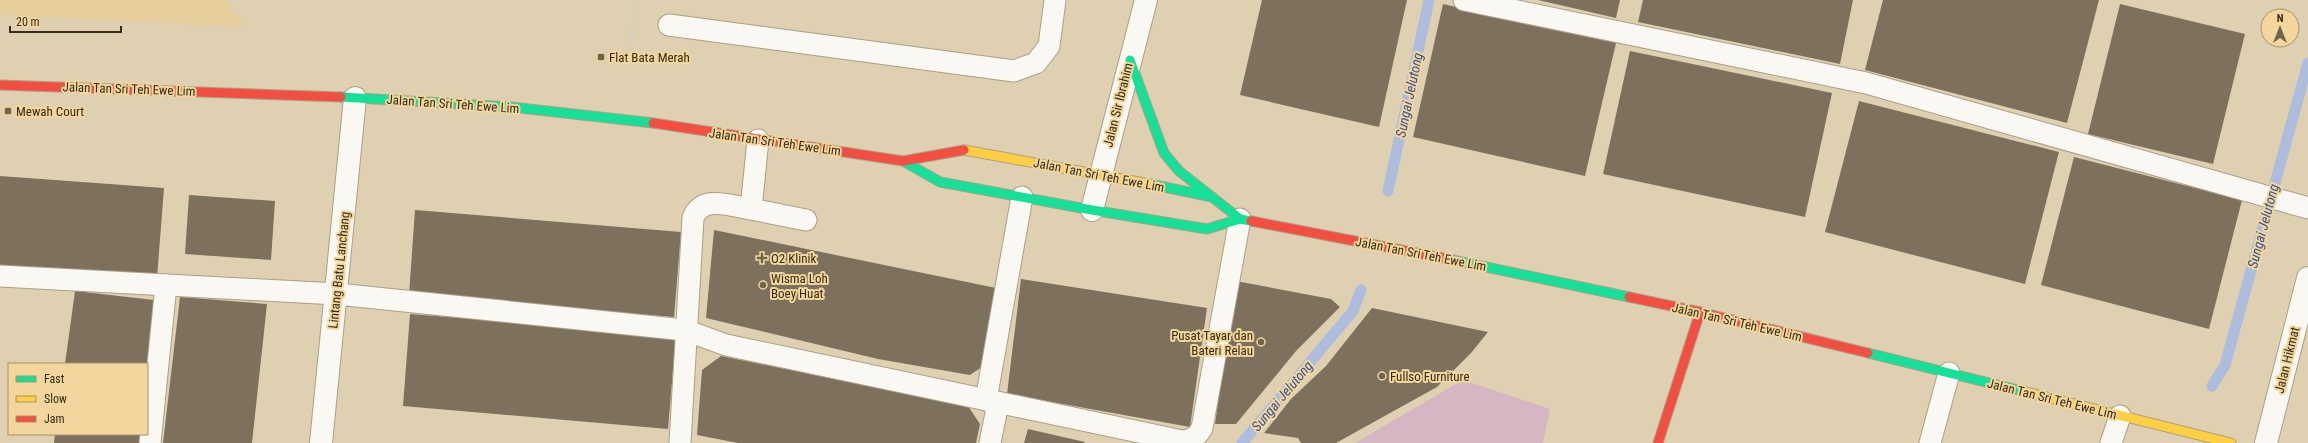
<svg xmlns="http://www.w3.org/2000/svg" width="2308" height="443" font-family="'Roboto Condensed',sans-serif">
<style>
.built{fill:#e6ce9d}
.green{fill:#d5b6c2}
.lines{fill:none;stroke-linecap:round;stroke-linejoin:round}
.stream{stroke:#aebddd;stroke-width:11}
.building{fill:#7d715e}
.lane-casing{stroke:#aba087;stroke-width:23}
.street-casing{stroke:#aba087;stroke-width:24}
.fast-casing{stroke:#aba087;stroke-width:11}
.slow-casing{stroke:#aba087;stroke-width:11}
.jam-casing{stroke:#aba087;stroke-width:11}
.path{stroke:#d5d0c6;stroke-width:2.5;stroke-dasharray:3 3;stroke-linecap:butt}
.lane{stroke:#faf8f3;stroke-width:21}
.street{stroke:#faf8f3;stroke-width:22}
.fast{stroke:#16e098;stroke-width:9}
.slow{stroke:#ffcf43;stroke-width:9}
.jam{stroke:#f24e42;stroke-width:9}
.poi-dot{fill:#71654c;stroke:#f2d69d;stroke-width:1.5}
.labels{text-anchor:middle;dominant-baseline:central;stroke-width:4;stroke-linejoin:round;paint-order:stroke}
.poi-label{font-size:13px;fill:#372c15;stroke:#f2d69d;text-anchor:start}
.street-label{font-size:13px;fill:#372c15;stroke:#f2d69d}
.water-label{font-size:14px;font-style:italic;fill:#345299;stroke:#f2d69d}
</style>
<rect width="100%" height="100%" fill="#ded0b1"/>
<path class="built" d="M0 0H225L246 27 0 15Z"/>
<path class="green" d="M1463 380 1550 409 1543 443H1355Z"/>
<g class="lines">
<g class="stream">
<path d="M1388 191 1429 0"/>
<path d="M2212 386 2225 365 2308 63"/>
<path d="M1242 443 1353 311 1361 290"/>
</g>
</g>
<g class="building">
<path d="M1262 0H1407L1379 127 1240 95Z"/>
<path d="M1538 0H1620L1616 18Z"/>
<path d="M1643 0H1853L1840 64 1638 22Z"/>
<path d="M1883 0H2099L2067 123 1865 70Z"/>
<path d="M1443 4 1616 43 1585 176 1413 137Z"/>
<path d="M2120 4 2245 34 2213 164 2088 134Z"/>
<path d="M1630 51 1832 93 1805 217 1603 174Z"/>
<path d="M1859 101 2059 152 2025 284 1825 232Z"/>
<path d="M2074 157 2242 200 2209 329 2041 285Z"/>
<path d="M0 176 164 188 157 278 0 266Z"/>
<path d="M189 195 275 201 271 260 185 254Z"/>
<path d="M415 210 681 232 674 317 409 295Z"/>
<path d="M714 230 996 288 982 367 970 375 878 359 706 318Z"/>
<path d="M1021 279 1207 308 1190 427 1007 394Z"/>
<path d="M1236 281 1331 299 1340 307 1296 351 1236 424H1215Z"/>
<path d="M75 291 154 300 148 382 147 364H65Z"/>
<path d="M180 297 267 304 252 443H163Z"/>
<path d="M1372 308 1488 332 1471 353 1437 387 1336 443H1301L1298 438 1264 433 1291 399 1326 366Z"/>
<path d="M410 314 676 335 668 429 403 406Z"/>
<path d="M721 356 968 406 980 424 976 443H738L697 435 702 370Z"/>
<path d="M1028 429 1085 442 1084 443H1024Z"/>
<path d="M55 434H145L144 443H54Z"/>
</g>
<g class="lines">
<g class="lane-casing">
<g id="lane">
<path d="M1464 0 1866 83 2308 208"/>
<path d="M669 25 1014 71 1036 63 1049 46 1055 0"/>
<path d="M751 209 806 220"/>
<path d="M0 276 337 294 685 330 726 345 1182 441C1192 440 1197 437 1202 428L1240 219"/>
<path d="M986 400 1022 197"/>
<path d="M150 443 166 285"/>
<path d="M680 443 693 218C702 194 731 206 751 209L758 140"/>
<path d="M990 443 998 403"/>
<path d="M1930 443 1949 373"/>
<path d="M2111 443 2120 416"/>
</g>
</g>
<g class="street-casing">
<g id="street">
<path d="M1092 210 1146 0"/>
<path d="M321 443 355 98"/>
<path d="M2266 443 2308 278"/>
</g>
</g>
<g class="fast-casing">
<g id="fast">
<path d="M1130 60 1164 153 1179 171 1240 219 1251 221"/>
<path d="M341 97 511 107 653 123"/>
<path d="M903 161 940 182 1092 210 1207 229 1240 219"/>
<path d="M1150 184 1212 197"/>
<path d="M1448 259 1629 297"/>
<path d="M1868 353 2026 392"/>
</g>
</g>
<g class="slow-casing">
<g id="slow">
<path d="M964 150 1150 184"/>
<path d="M2026 392 2231 443"/>
</g>
</g>
<g class="jam-casing">
<g id="jam">
<path d="M0 85 341 97"/>
<path d="M653 123 903 161 964 150"/>
<path d="M1251 221 1448 259"/>
<path d="M1629 297 1700 312 1868 353"/>
<path d="M1658 443 1700 312"/>
</g>
</g>
<path class="path" d="M601 57 629 60 635 0"/>
<use href="#lane" class="lane"/>
<use href="#street" class="street"/>
<use href="#fast" class="fast"/>
<use href="#slow" class="slow"/>
<use href="#jam" class="jam"/>
</g>
<g class="poi-dot">
<rect x="597" y="53" width="8" height="8" rx="2"/>
<rect x="4" y="107" width="8" height="8" rx="2"/>
<path d="M760 252h4v4h4v4h-4v4h-4v-4h-4v-4h4z"/>
<circle cx="763" cy="285" r="4"/>
<circle cx="1261" cy="342" r="4"/>
<circle cx="1382" cy="376" r="4"/>
</g>
<g class="labels">
<g class="poi-label">
<text x="609" y="57">Flat Bata Merah</text>
<text x="16" y="111">Mewah Court</text>
<text x="771" y="258">O2 Klinik</text>
<text x="771" y="278">Wisma Loh<tspan x="771" dy="15">Boey Huat</tspan></text>
<text x="1253" y="335" text-anchor="end">Pusat Tayar dan<tspan x="1253" dy="15">Bateri Relau</tspan></text>
<text x="1390" y="376">Fullso Furniture</text>
</g>
<g class="street-label">
<text transform="translate(129 89) rotate(2)">Jalan Tan Sri Teh Ewe Lim</text>
<text transform="translate(453 104) rotate(4)">Jalan Tan Sri Teh Ewe Lim</text>
<text transform="translate(1118 105) rotate(-76)">Jalan Sir Ibrahim</text>
<text transform="translate(775 142) rotate(8)">Jalan Tan Sri Teh Ewe Lim</text>
<text transform="translate(1099 175) rotate(11)">Jalan Tan Sri Teh Ewe Lim</text>
<text transform="translate(1421 254) rotate(11)">Jalan Tan Sri Teh Ewe Lim</text>
<text transform="translate(339 270) rotate(-84)">Lintang Batu Lanchang</text>
<text transform="translate(1737 322) rotate(13)">Jalan Tan Sri Teh Ewe Lim</text>
<text transform="translate(2287 360) rotate(-76)">Jalan Hikmat</text>
<text transform="translate(2052 399) rotate(14)">Jalan Tan Sri Teh Ewe Lim</text>
</g>
<g class="water-label">
<text transform="translate(1409 95) rotate(-78)">Sungai Jelutong</text>
<text transform="translate(2263 226) rotate(-75)">Sungai Jelutong</text>
<text transform="translate(1282 396) rotate(-50)">Sungai Jelutong</text>
</g>
</g>
<rect x="8" y="363" width="140" height="72" fill="#f2d69d" stroke="#a79267"/>
<rect x="16" y="376" width="20" height="6" fill="#16e098" stroke="#a79267"/>
<text x="44" y="383" font-size="12" fill="#372c15">Fast</text>
<rect x="16" y="396" width="20" height="6" fill="#ffcf43" stroke="#a79267"/>
<text x="44" y="403" font-size="12" fill="#372c15">Slow</text>
<rect x="16" y="416" width="20" height="6" fill="#f24e42" stroke="#a79267"/>
<text x="44" y="423" font-size="12" fill="#372c15">Jam</text>
<g transform="translate(2280 28)"><circle r="19" fill="#f2d69d" stroke="#a79267"/>
<path d="M0-3L7 15L0 10L-7 15Z" fill="#71654c"/>
<text y="-6" font-size="11" font-weight="bold" text-anchor="middle" fill="#372c15">N</text>
</g>
<path d="M10 26v6h111v-6" fill="none" stroke="#372c15" stroke-width="2"/>
<text x="16" y="26" font-size="12" fill="#372c15" stroke="#f2d69d" stroke-width="3" paint-order="stroke">20 m</text>
</svg>
